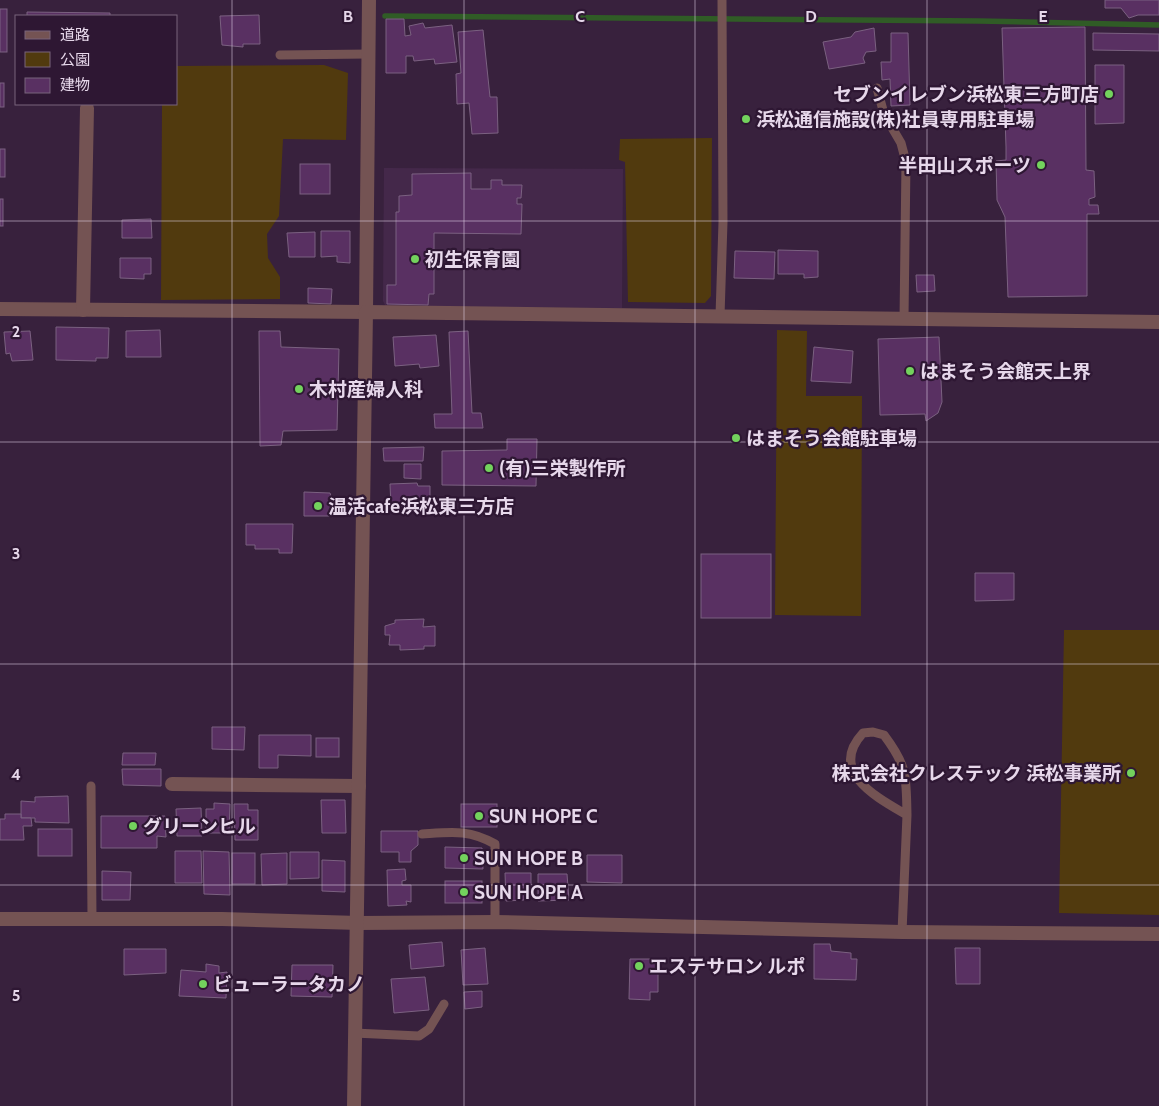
<svg xmlns="http://www.w3.org/2000/svg" width="1159" height="1106" font-family="Cabin,'Noto Sans JP',sans-serif">
<style>
.built{fill:#44284a}
.green{fill:#513a0e}
.lines{fill:none;stroke-linecap:round;stroke-linejoin:round}
.stream{stroke:#305c26;stroke-width:5.5}
.building{fill:#593062;stroke:#7b6181}
.service{stroke:#745353;stroke-width:9}
.minor{stroke:#745353;stroke-width:14}
.tertiary{stroke:#745353;stroke-width:14}
.grid{fill:none;stroke:#e7d8eb;stroke-width:1;stroke-opacity:0.55}
.poi-dot{fill:#73d25d;stroke:#2e1733;stroke-width:2}
.labels{text-anchor:middle;dominant-baseline:central;stroke-width:4.5;stroke-linejoin:round;paint-order:stroke}
.poi-label{font-size:19px;font-weight:bold;fill:#e7d8eb;stroke:#2e1733;text-anchor:start}
.grid-label{font-size:16px;text-anchor:middle;font-weight:bold;fill:#e7d8eb;stroke:#2e1733;stroke-width:4.5;stroke-linejoin:round;paint-order:stroke}
</style>
<rect width="100%" height="100%" fill="#38213d"/>
<path class="built" d="M384 168 623 169 622 308 386 307 383 301Z"/>
<g class="green">
<path d="M324 65 348 73 346 140 283 139 279 216 267 234 268 258 280 277V299L161 300 162 104H176V66Z"/>
<path d="M712 138 711 296 705 303 628 302 625 162 619 160 620 139Z"/>
<path d="M777 330 807 331 806 396H862L861 616 775 615Z"/>
<path d="M1064 630H1159V915L1059 913Z"/>
</g>
<g class="lines">
<path class="stream" d="M385 16 979 21 1159 25"/>
</g>
<g class="building">
<path d="M1105 0H1159V15H1138L1129 18 1121 8H1105Z"/>
<rect x="0" y="9" width="7" height="43"/>
<path d="M27 12 110 13V16H27Z"/>
<path d="M259 15 260 44H243V47L222 45 220 16Z"/>
<path d="M386 19H404L405 36 411 35 409 26 423 23 425 28 452 25 457 62 435 64 434 59 414 61 413 56H406V73H386Z"/>
<path d="M1085 27 1086 170 1094 171 1095 197 1089 199V205H1098L1099 214H1087V296L1008 297 1005 217 997 200 996 161 1006 160V147L1002 28Z"/>
<path d="M874 28 876 51 866 52 863 58 865 63 829 69 823 42 851 37 855 32Z"/>
<path d="M483 30 490 97H497L498 133 472 134 469 103 457 104 456 74 461 73 458 32Z"/>
<path d="M891 33H908L910 105 891 106 890 79 882 80 881 62H891Z"/>
<path d="M1093 33 1159 34V51L1093 50Z"/>
<path d="M1095 65H1124V123L1095 124Z"/>
<rect x="0" y="83" width="4" height="24"/>
<rect x="0" y="149" width="5" height="28"/>
<rect x="300" y="164" width="30" height="30"/>
<path d="M471 173V189H491V180H502V185H522L521 198H517V204H522L521 234 434 233V294H429L428 305 387 304V285H396V212H399V196L412 195V174Z"/>
<rect x="0" y="199" width="3" height="27"/>
<path d="M151 219 152 238H122V220Z"/>
<path d="M321 231H350V263L337 262V256L321 257Z"/>
<path d="M315 232V257H289L287 233Z"/>
<path d="M778 250 818 251V277L804 278V274H778Z"/>
<path d="M735 251 775 252 774 279 734 278Z"/>
<path d="M120 258H151V274H144V279L120 278Z"/>
<path d="M916 275H934L935 291 917 292Z"/>
<path d="M308 288 332 289 331 304 308 303Z"/>
<path d="M56 327 109 328 108 358H96V361L56 360Z"/>
<path d="M160 330 161 357H126V331Z"/>
<path d="M30 331 33 360 12 361 10 353 6 354 4 332Z"/>
<path d="M259 331H280L281 347 339 349 337 430 283 431 281 445 260 446Z"/>
<path d="M468 331 472 413H481L483 428H435L434 414H452L449 332Z"/>
<path d="M436 335 439 366 420 368 419 364 395 366 393 337Z"/>
<path d="M939 337 942 402 938 413 926 421 925 414 880 415 878 339Z"/>
<path d="M814 347 853 351 851 383 811 381Z"/>
<path d="M507 439H537L536 486 442 485V451L507 450Z"/>
<path d="M424 447 423 461H384L383 448Z"/>
<path d="M404 464H421V479L404 478Z"/>
<path d="M417 483 418 486H430V513L421 514 420 505 391 507 390 484Z"/>
<path d="M304 492 330 493 333 503 330 516H304Z"/>
<path d="M246 524H293L292 553H279V549H255V545H246Z"/>
<rect x="701" y="554" width="70" height="64"/>
<path d="M975 573H1014V600L975 601Z"/>
<path d="M424 619 423 627 435 626V646H424V649L400 650V645H389L390 635H385V626L395 623V620Z"/>
<path d="M212 727H245L244 750 212 749Z"/>
<path d="M259 735H311V756L278 755V768H259Z"/>
<rect x="316" y="738" width="23" height="19"/>
<path d="M123 753H156L155 765H122Z"/>
<path d="M122 769H161V786L123 785Z"/>
<path d="M68 796 69 823 35 822V818H21V801L35 802V797Z"/>
<path d="M321 800H345L346 833H322Z"/>
<path d="M214 803 230 804 229 833H206V809H214Z"/>
<path d="M234 804H248V810H258V840H235Z"/>
<rect x="461" y="804" width="36" height="23"/>
<path d="M201 808 202 836H177L176 809Z"/>
<path d="M5 814H21V818H31L32 826H23L24 840H0V819H5Z"/>
<path d="M101 816H165L166 837 157 836V848H101Z"/>
<rect x="38" y="829" width="34" height="27"/>
<path d="M381 831H418V845L411 851V862H399V852H381Z"/>
<path d="M445 847 482 848 483 869 445 868Z"/>
<path d="M175 851H201L202 883H175Z"/>
<path d="M203 851 229 852 230 895 204 894Z"/>
<path d="M290 852H319V878L290 879Z"/>
<rect x="232" y="853" width="23" height="31"/>
<path d="M287 853V884L262 885 261 854Z"/>
<path d="M587 855H622V883L587 882Z"/>
<path d="M322 860 345 861V892L322 891Z"/>
<path d="M405 869 406 880 402 881V885H411V902L406 901 407 905 388 906 387 870Z"/>
<path d="M102 871 131 872 130 900H102Z"/>
<path d="M505 873H531V886H524V900L506 901Z"/>
<path d="M538 874H567L569 900 538 901Z"/>
<rect x="445" y="881" width="37" height="22"/>
<path d="M442 942 444 966 411 969 409 945Z"/>
<path d="M814 944H830L831 951 851 953V959H857L856 980 814 979Z"/>
<path d="M485 948 488 984 463 985 461 950Z"/>
<path d="M955 948H980V984H956Z"/>
<path d="M124 949H166V973L124 975Z"/>
<path d="M630 959H658V992H650V1000L629 999Z"/>
<path d="M206 964 219 966V973L227 972 226 998 179 996 181 970 206 972Z"/>
<path d="M292 965H333L332 997 291 996Z"/>
<path d="M425 977 429 1010 394 1013 391 979Z"/>
<path d="M482 991V1007L465 1009 464 992Z"/>
</g>
<g class="lines">
<g class="service">
<path d="M280 55 369 54"/>
<path d="M877 88 884 114 901 143 906 162 904 319"/>
<path d="M720 316 723 222 722 0"/>
<path d="M91 786 92 919"/>
<path d="M422 834C451 832 469 829 495 844V922"/>
<path d="M902 932 907 815C878 798 827 772 863 733L873 732 884 735C908 767 906 776 907 815"/>
<path d="M354 1033 419 1036 429 1029 444 1004"/>
</g>
<g class="minor">
<path d="M0 309 366 312"/>
<path d="M83 310 87 108"/>
<path d="M172 784 359 786"/>
<path d="M0 919H222L359 923"/>
</g>
<g class="tertiary">
<path d="M366 312 369 0"/>
<path d="M359 923 495 922 902 932 1159 934"/>
<path d="M354 1106 366 312 1159 322"/>
</g>
</g>
<path class="grid" d="M232 0V1106M464 0V1106M695 0V1106M927 0V1106M0 221H1159M0 442H1159M0 664H1159M0 885H1159"/>
<g class="poi-dot">
<circle cx="1109" cy="94" r="5"/>
<circle cx="746" cy="119" r="5"/>
<circle cx="1041" cy="165" r="5"/>
<circle cx="415" cy="259" r="5"/>
<circle cx="910" cy="371" r="5"/>
<circle cx="299" cy="389" r="5"/>
<circle cx="736" cy="438" r="5"/>
<circle cx="489" cy="468" r="5"/>
<circle cx="318" cy="506" r="5"/>
<circle cx="1131" cy="773" r="5"/>
<circle cx="479" cy="816" r="5"/>
<circle cx="133" cy="826" r="5"/>
<circle cx="464" cy="858" r="5"/>
<circle cx="464" cy="892" r="5"/>
<circle cx="639" cy="966" r="5"/>
<circle cx="203" cy="984" r="5"/>
</g>
<g class="labels">
<g class="poi-label">
<text x="1099" y="94" text-anchor="end">セブンイレブン浜松東三方町店</text>
<text x="756" y="119">浜松通信施設(株)社員専用駐車場</text>
<text x="1031" y="165" text-anchor="end">半田山スポーツ</text>
<text x="425" y="259">初生保育園</text>
<text x="920" y="371">はまそう会館天上界</text>
<text x="309" y="389">木村産婦人科</text>
<text x="746" y="438">はまそう会館駐車場</text>
<text x="499" y="468">(有)三栄製作所</text>
<text x="328" y="506">温活cafe浜松東三方店</text>
<text x="1121" y="773" text-anchor="end">株式会社クレステック 浜松事業所</text>
<text x="489" y="816">SUN HOPE C</text>
<text x="143" y="826">グリーンヒル</text>
<text x="474" y="858">SUN HOPE B</text>
<text x="474" y="892">SUN HOPE A</text>
<text x="649" y="966">エステサロン ルポ</text>
<text x="213" y="984">ビューラータカノ</text>
</g>
</g>
<g class="grid-label">
<text x="348" y="22">B</text>
<text x="580" y="22">C</text>
<text x="811" y="22">D</text>
<text x="1043" y="22">E</text>
<text x="16" y="337">2</text>
<text x="16" y="559">3</text>
<text x="16" y="780">4</text>
<text x="16" y="1001">5</text>
</g>
<rect x="15" y="15" width="162" height="90" fill="#2e1733" stroke="#78647d"/>
<rect x="25" y="31" width="25" height="8" fill="#745353" stroke="#78647d"/>
<text x="60" y="40" font-size="15" fill="#e7d8eb">道路</text>
<rect x="25" y="52" width="25" height="15" fill="#513a0e" stroke="#78647d"/>
<text x="60" y="65" font-size="15" fill="#e7d8eb">公園</text>
<rect x="25" y="78" width="25" height="15" fill="#593062" stroke="#78647d"/>
<text x="60" y="90" font-size="15" fill="#e7d8eb">建物</text>
</svg>
